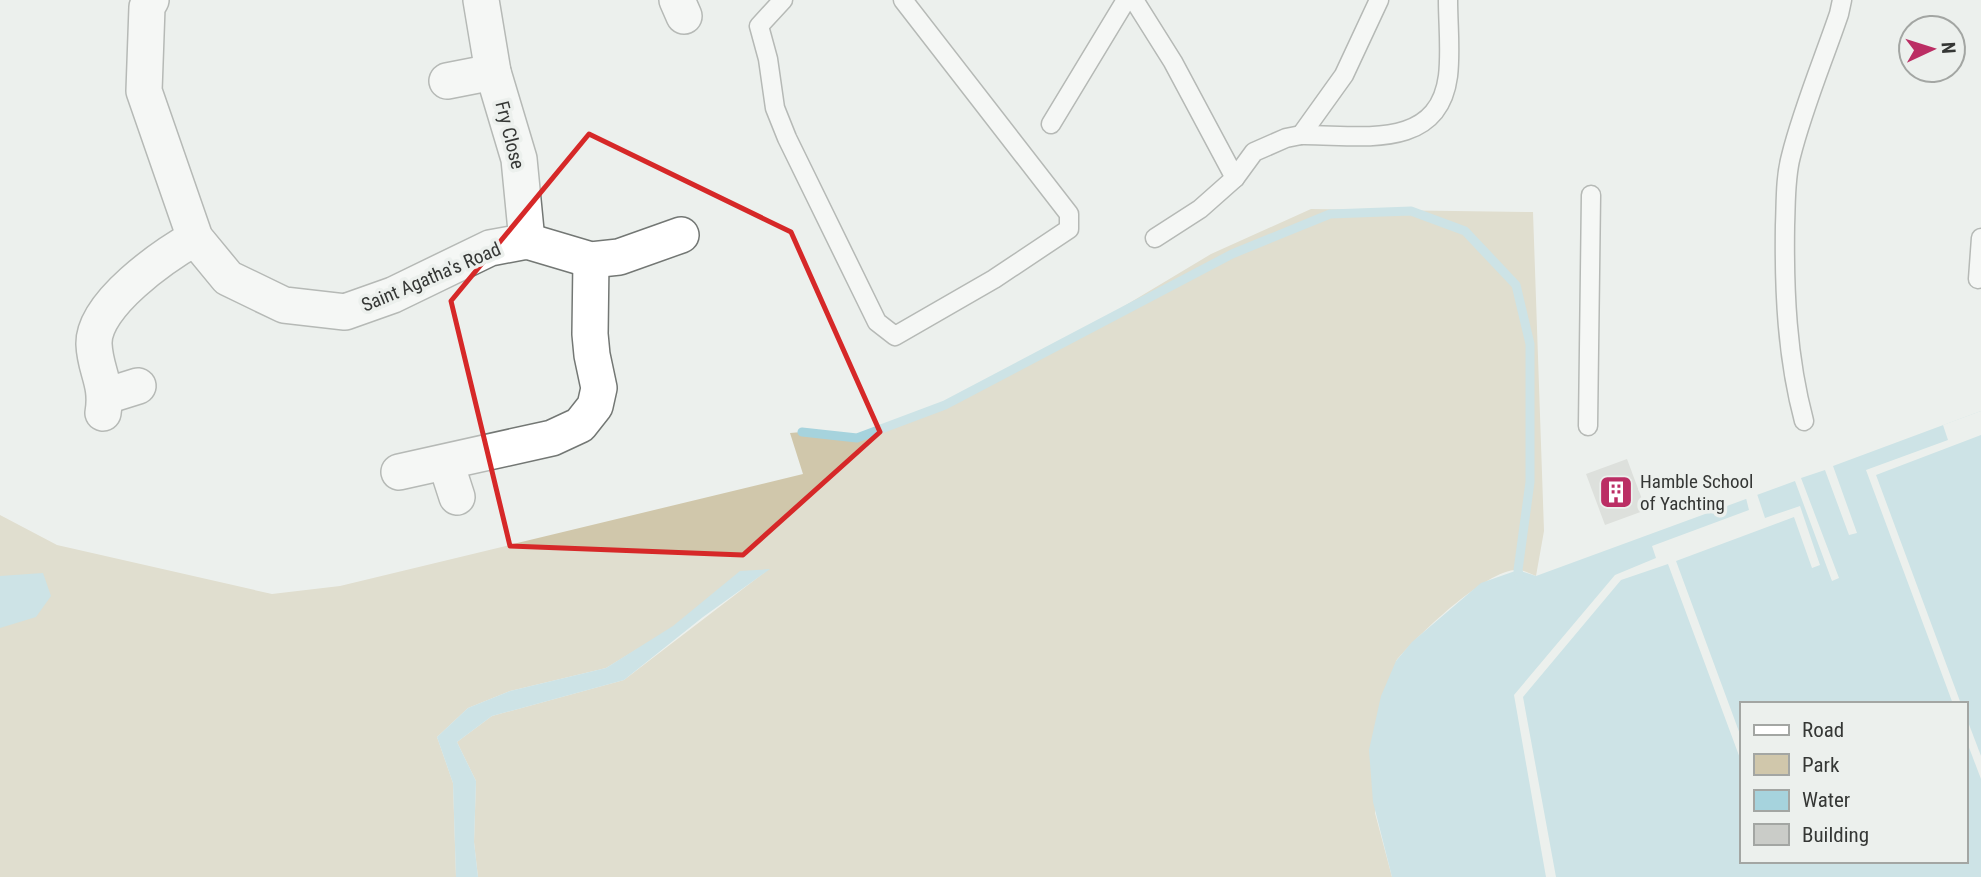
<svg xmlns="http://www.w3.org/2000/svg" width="1981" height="877" font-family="'Roboto Condensed',sans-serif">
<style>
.green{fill:#d0c7ab}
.water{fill:#a6d3dd;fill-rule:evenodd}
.pier{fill:#ecf0ed}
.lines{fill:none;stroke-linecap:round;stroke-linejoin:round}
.stream{stroke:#a6d3dd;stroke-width:9}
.building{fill:#caccc8}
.lane-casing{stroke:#737774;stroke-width:21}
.street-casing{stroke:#737774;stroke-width:38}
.lane{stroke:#fff;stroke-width:18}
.street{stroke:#fff;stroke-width:35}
.marked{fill:none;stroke:#d62828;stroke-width:5;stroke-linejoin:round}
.labels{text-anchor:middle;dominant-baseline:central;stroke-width:7;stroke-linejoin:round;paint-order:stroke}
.street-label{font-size:19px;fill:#353735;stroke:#ecf0ed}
.poi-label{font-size:19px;fill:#353735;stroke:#ecf0ed;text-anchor:start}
</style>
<rect width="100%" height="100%" fill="#ecf0ed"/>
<path class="green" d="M1311 209 1533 212 1544 531 1536 576C1531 574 1525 571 1520 570 1489 566 1416 637 1396 661L1375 813 1392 877H478L474 842 476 781 457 742 492 716 624 680 769 569 606 668 510 691 468 708 437 737 453 783 456 877H0V515L57 545 272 594 340 586 803 474 790 433 802 432 857 438 985 384 1081 332 1211 254Z"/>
<g class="water">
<path d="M1981 411V877H1392L1373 802 1369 750 1381 696 1396 661 1412 642 1481 583 1518 570 1536 576 1795 481 1832 581 1839 578 1801 478 1825 470 1849 535 1857 533 1833 466ZM1741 704H1965V861H1741Z"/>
<path d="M770 569 703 617 624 680 492 716 457 742 476 781 474 842 478 877H456L453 783 437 737 468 708 510 691 606 668 673 626 740 571Z"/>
<path d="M43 573 51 596 36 617 0 628V576Z"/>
</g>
<g class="pier">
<path d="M1981 411V435L1876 475 1961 704H1953L1866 470 1948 440 1943 425Z"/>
<path d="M1757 494 1765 518 1800 506 1820 565 1812 568 1794 517 1676 561 1741 737V761L1668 564 1621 580 1523 697 1556 877H1546L1514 695 1615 575 1656 558 1652 546 1749 510 1746 498Z"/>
<path d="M1965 714 1981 756V779L1965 737Z"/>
</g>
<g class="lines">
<path class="stream" d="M802 432 857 438 945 405 1232 254 1330 214 1411 211 1465 231 1516 285 1530 344V482L1518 570 1520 580"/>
</g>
<path class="building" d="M1627 459 1646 510 1605 525 1586 474Z"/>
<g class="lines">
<g class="lane-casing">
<g id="lane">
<path d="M783 0 759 26 768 59 775 108 787 138 877 322 895 336 994 279 1069 229V214L903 0"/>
<path d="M1134 0 1173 62 1235 178"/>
<path d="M1051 124 1126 0"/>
<path d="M1301 135 1344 75 1379 0"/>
<path d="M1155 238 1200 209 1235 178 1254 152 1286 138 1301 135C1357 134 1438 153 1448 76 1451 51 1448 25 1448 0"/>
<path d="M1978 279 1981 238"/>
<path d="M1804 421C1787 357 1784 292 1785 225 1786 203 1785 178 1791 156 1803 108 1823 61 1839 14L1842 0"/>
<path d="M1588 426 1591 195"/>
</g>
</g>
<g class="street-casing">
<g id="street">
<path d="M151 0 147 7 144 91 195 238 228 278 284 305 345 312 393 295 490 248 527 241 591 260 619 257 681 235"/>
<path d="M481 0 493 72 519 159 527 241"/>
<path d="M677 0 684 16"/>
<path d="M447 81 493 72"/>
<path d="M106 396 138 386"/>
<path d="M103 413C108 383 95 371 94 344 93 304 165 255 195 238"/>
<path d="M446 463 457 497"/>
<path d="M399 472 552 438 580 425 595 406 599 388 592 355 590 334 591 260"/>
</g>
</g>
<use href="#lane" class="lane"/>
<use href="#street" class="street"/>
</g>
<path d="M0 0H1981V877H0ZM589 134 791 232 880 432 743 555 510 546 451 301Z" fill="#ecf0ed" fill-opacity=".55" fill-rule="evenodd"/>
<path class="marked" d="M589 134 791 232 880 432 743 555 510 546 451 301Z"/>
<defs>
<g id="building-square" transform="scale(1.75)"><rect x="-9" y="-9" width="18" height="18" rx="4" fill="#bb2e64" stroke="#ecf0ed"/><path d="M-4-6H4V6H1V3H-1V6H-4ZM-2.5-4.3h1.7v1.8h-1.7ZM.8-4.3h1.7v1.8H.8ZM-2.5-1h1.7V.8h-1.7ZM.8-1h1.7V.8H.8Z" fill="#fff"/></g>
</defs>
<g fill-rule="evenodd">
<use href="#building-square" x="1616" y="492"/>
</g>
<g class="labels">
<g class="street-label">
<text transform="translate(510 135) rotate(76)">Fry Close</text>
<text transform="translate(431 277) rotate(-23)">Saint Agatha's Road</text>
</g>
<g class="poi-label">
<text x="1640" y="481">Hamble School<tspan x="1640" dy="22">of Yachting</tspan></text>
</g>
</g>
<rect x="1740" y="702" width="228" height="161" fill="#ecf0ed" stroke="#a3a6a3" stroke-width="2"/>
<rect x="1754" y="725" width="35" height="10" fill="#ffffff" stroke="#a3a6a3" stroke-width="2"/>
<text x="1802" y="737" font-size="21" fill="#353735">Road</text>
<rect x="1754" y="754" width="35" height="21" fill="#d0c7ab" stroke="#a3a6a3" stroke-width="2"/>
<text x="1802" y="772" font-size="21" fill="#353735">Park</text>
<rect x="1754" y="790" width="35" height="21" fill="#a6d3dd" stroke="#a3a6a3" stroke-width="2"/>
<text x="1802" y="807" font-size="21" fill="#353735">Water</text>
<rect x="1754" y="824" width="35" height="21" fill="#caccc8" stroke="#a3a6a3" stroke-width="2"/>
<text x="1802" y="842" font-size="21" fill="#353735">Building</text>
<g transform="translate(1932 49) rotate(86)"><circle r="33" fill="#ecf0ed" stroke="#a3a6a3" stroke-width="2"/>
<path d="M0-5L12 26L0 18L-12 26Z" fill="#bb2e64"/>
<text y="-10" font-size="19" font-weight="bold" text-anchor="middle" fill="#353735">N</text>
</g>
</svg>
